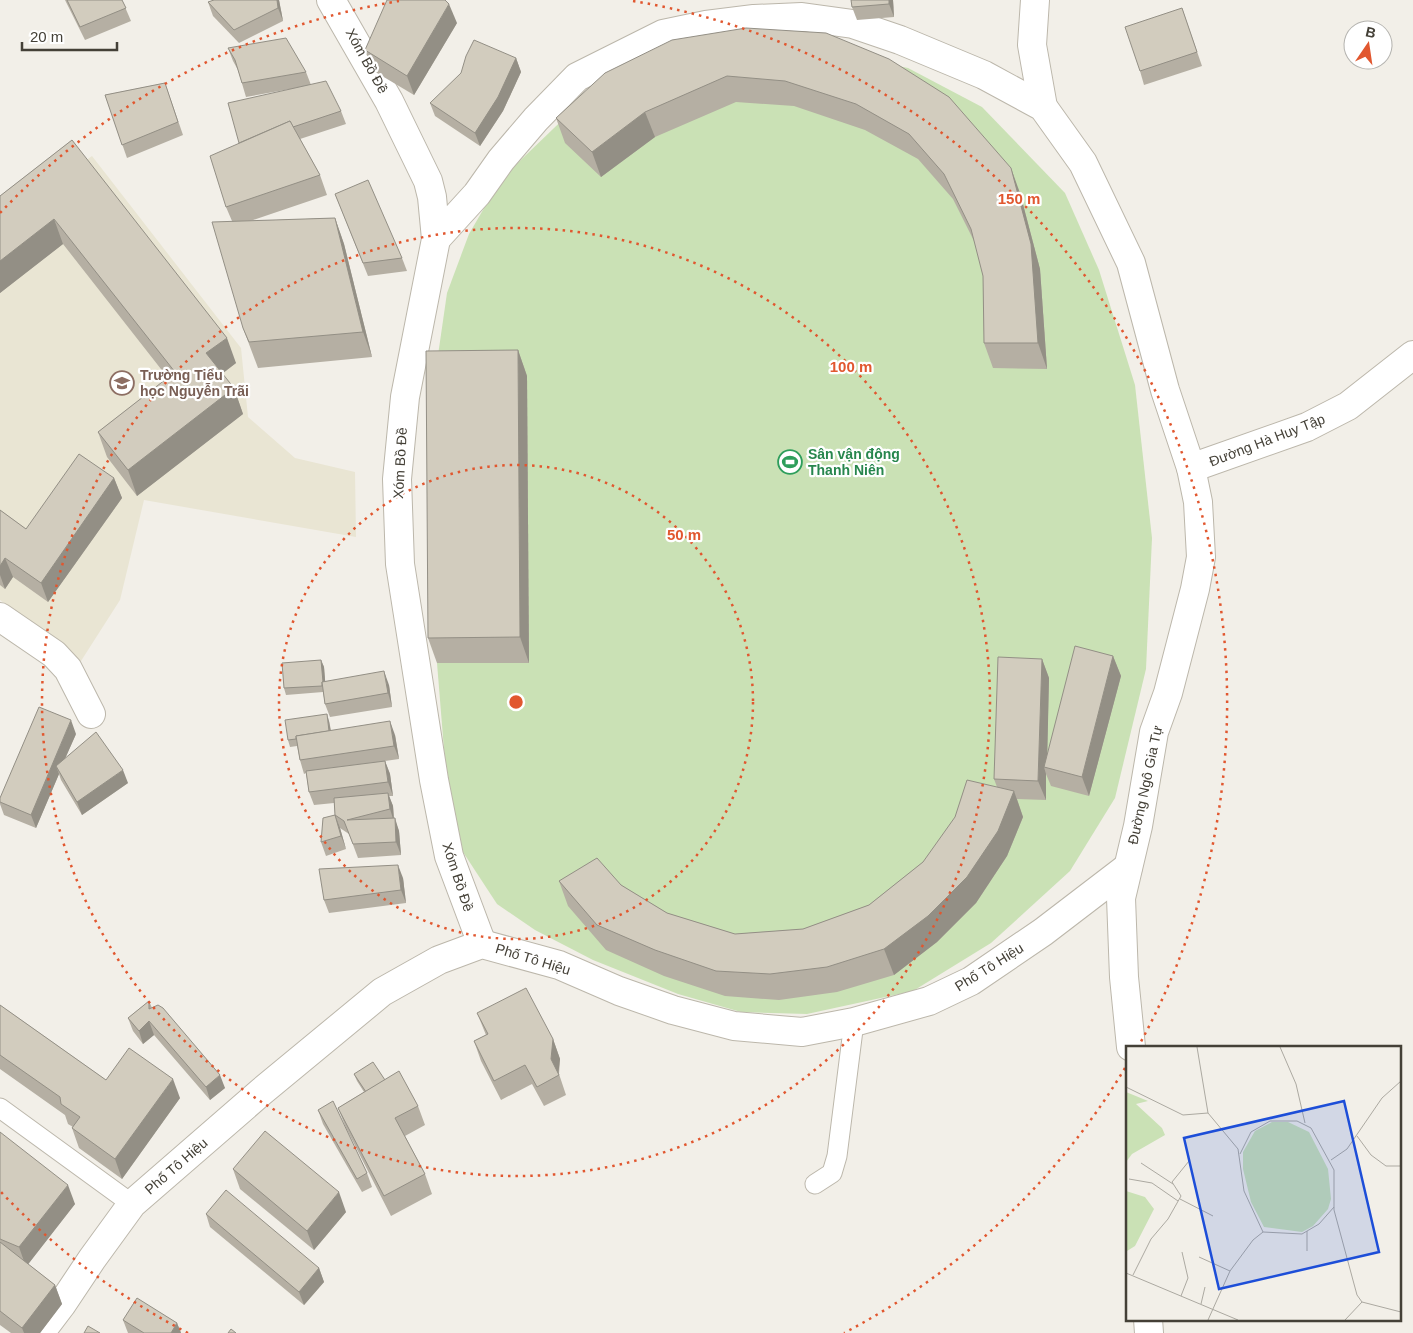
<svg xmlns="http://www.w3.org/2000/svg" width="1413" height="1333" font-family="Arial,sans-serif">
<style>
.education{fill:#e9e5d3}
.green{fill:#cae1b5}
.lines{fill:none;stroke-linecap:round;stroke-linejoin:round}
.lane-casing{stroke:#bcb7ab;stroke-width:21}
.street-casing{stroke:#bcb7ab;stroke-width:30}
.lane{stroke:#fff;stroke-width:19}
.street{stroke:#fff;stroke-width:28}
.wall{fill:#b5afa3}
.shaded-wall{fill:#938f85}
.building{fill:#d2ccbe;stroke:#938f85}
.ring{fill:none;stroke:#e1572f;stroke-width:2.5;stroke-dasharray:2.5 5}
.labels{text-anchor:middle;dominant-baseline:central;stroke-width:4.5;stroke-linejoin:round;paint-order:stroke}
.street-label{font-size:14px;fill:#444037;stroke:#fff}
.education-label{font-size:14px;font-weight:bold;fill:#785e54;stroke:#fff;text-anchor:start}
.leisure-label{font-size:14px;font-weight:bold;fill:#27864d;stroke:#fff;text-anchor:start}
.inset-road{fill:none;stroke:#aca9a1;stroke-width:1}
.view{fill:#1d4ed8;fill-opacity:0.15;stroke:#1d4ed8;stroke-width:2.5}
.inset-edge{fill:none;stroke:#444037;stroke-width:2.5}
.centre{fill:#e1572f;stroke:#fff;stroke-width:2.5}
.ring-label{font-size:15px;text-anchor:middle;font-weight:bold;fill:#e1572f;stroke:#fff;stroke-width:4.5;stroke-linejoin:round;paint-order:stroke}
</style>
<rect width="100%" height="100%" fill="#f2efe8"/>
<path class="education" d="M92 156 241 348 248 417 295 458 355 472 356 537 144 500 120 600 81 661 0 600V222Z"/>
<path class="green" d="M771 39 908 68 982 107 1065 193 1099 270 1135 385 1152 538 1146 669 1115 798 1070 871 991 943 913 991 807 1014 741 1012 678 994 593 960 535 930 497 904 461 849 446 774 437 663 435 376 447 293 469 234 501 179 604 80Z"/>
<g class="lines">
<g class="lane-casing">
<g id="lane">
<path d="M0 1108 132 1204"/>
<path d="M815 1184 832 1173 837 1156 854 1022"/>
</g>
</g>
<g class="street-casing">
<g id="street">
<path d="M331 0 389 101 428 181 432 197 436 239 405 397 397 479 400 564 434 780 449 856 482 944"/>
<path d="M1035 0 1032 45 1043 107"/>
<path d="M436 239 477 194 501 160 536 119 577 77 663 34 706 25 754 19 802 17 853 24 900 40 984 75 1043 107 1083 163 1131 263 1165 390 1191 468 1198 502 1201 557 1195 589 1168 693 1154 732 1138 826 1121 898 1124 977 1131 1047"/>
<path d="M1191 468 1307 427 1348 406 1413 355"/>
<path d="M0 617 54 654 68 669 91 714"/>
<path d="M1148 1319 1149 1333"/>
<path d="M40 1333 62 1304 92 1259 132 1204 261 1092 382 992 439 960 482 944 559 965 619 991 673 1010 734 1026 802 1032 854 1022 929 1001 971 981 1043 932 1128 867"/>
</g>
</g>
<use href="#lane" class="lane"/>
<use href="#street" class="street"/>
</g>
<g class="wall">
<path d="M65 0H122L131 21 85 40Z"/>
<path d="M214 0H279L283 21 239 43 213 16 208 2Z"/>
<path d="M851 0H893L894 17 857 20 852 7Z"/>
<path d="M1182 8 1202 66 1144 85 1140 71Z"/>
<path d="M457 23 414 95 372 70 365 50Z"/>
<path d="M746 28 1020 193 1040 269 1047 369 993 368 984 343 983 276 975 243 953 199 918 159 865 130 794 106 736 102 655 137 601 177 565 143 556 118Z"/>
<path d="M228 48 306 72 311 85 341 111 346 124 300 139 320 175 327 195 250 221 335 218 344 244 372 357 258 368 243 328 232 221 226 207 239 143 290 89 246 97 238 70 233 61Z"/>
<path d="M516 58 521 72 503 111 480 146 435 116 430 103Z"/>
<path d="M165 83 183 135 127 158 105 95Z"/>
<path d="M72 140 236 363 222 374 234 388 243 414 137 496 107 457 98 432 168 378 63 244 0 293V196Z"/>
<path d="M335 194 402 258 407 271 368 276Z"/>
<path d="M518 350 527 376 529 663H437L428 638Z"/>
<path d="M114 478 122 498 48 602 13 577 5 589 0 585V510L26 529Z"/>
<path d="M1113 656 1121 676 1089 796 1051 786 1046 774V800L1017 799 1023 817 1007 856 976 903 937 942 894 975 837 992 779 1000 725 996 664 976 606 950 568 906 559 881 621 885 667 913 735 934 803 929 869 905 923 862 997 787 994 779 1042 659 1049 678 1047 754Z"/>
<path d="M321 660 324 667 325 681 389 685 392 707 330 717 325 704 323 692 286 695 284 688Z"/>
<path d="M329 721 331 730 395 735 399 759 385 761 390 774 393 796H389L393 806 394 818 399 831 401 855 358 858 349 834 340 828 346 849 326 856 321 842 335 815 334 803 314 805 309 792 306 773 304 774 300 760 297 746 290 747 288 740Z"/>
<path d="M76 734 65 759 128 783 82 815 61 780 59 774 36 828 4 815 0 804V798Z"/>
<path d="M403 878 406 903 329 913 324 900Z"/>
<path d="M149 1001 152 1008 225 1088 210 1100 154 1035 143 1044 133 1031 128 1018Z"/>
<path d="M0 1005 106 1080 180 1098 122 1179 79 1148 72 1128 73 1127 68 1124 65 1115 0 1069Z"/>
<path d="M477 1013 553 1039 560 1059 559 1074 566 1095 544 1106 532 1084 501 1100 481 1061 474 1041 486 1035Z"/>
<path d="M354 1074 385 1080 418 1106 425 1125 405 1136 425 1174 432 1194 391 1216 346 1128 338 1108 364 1092 357 1081Z"/>
<path d="M318 1110 367 1173 372 1187 362 1192 323 1124Z"/>
<path d="M0 1132 75 1204 28 1264 55 1285 62 1304 40 1333H11L0 1325Z"/>
<path d="M233 1169 346 1212 314 1250 240 1189Z"/>
<path d="M206 1214 319 1268 324 1282 304 1305 210 1227Z"/>
<path d="M123 1320 177 1323 181 1333H128Z"/>
</g>
<g class="shaded-wall">
<path d="M277 0H279L283 21 278 8Z"/>
<path d="M889 0H893L894 17 889 4Z"/>
<path d="M449 4 457 23 414 95 407 76Z"/>
<path d="M516 58 521 72 503 111 480 146 475 133Z"/>
<path d="M645 112 655 137 601 177 592 152Z"/>
<path d="M1011 168 1020 193 1040 269 1047 369 1038 343Z"/>
<path d="M335 218 344 244 372 357 363 332Z"/>
<path d="M54 219 63 244 0 293V261Z"/>
<path d="M227 338 236 363 215 379 206 353Z"/>
<path d="M518 350 527 376 529 663 520 637Z"/>
<path d="M234 388 243 414 137 496 128 470Z"/>
<path d="M114 478 122 498 48 602 41 583Z"/>
<path d="M5 558 13 577 5 589 0 575V566Z"/>
<path d="M1113 656 1121 676 1089 796 1082 777Z"/>
<path d="M1042 659 1049 678 1047 768 1044 767 1046 774V800L1038 781Z"/>
<path d="M321 660 324 667 326 692 323 686Z"/>
<path d="M384 671 389 685 392 707 388 693Z"/>
<path d="M327 714 329 721 332 741 330 734Z"/>
<path d="M71 720 76 734 59 772 56 766 59 774 36 828 31 815Z"/>
<path d="M390 721 395 735 399 759 394 746Z"/>
<path d="M385 761 390 774 393 796 388 782Z"/>
<path d="M123 770 128 783 82 815 77 802Z"/>
<path d="M1014 791 1023 817 1007 856 976 903 937 942 894 975 884 949Z"/>
<path d="M388 793 393 806 394 822 390 809Z"/>
<path d="M335 815 340 828 346 849 341 836Z"/>
<path d="M395 818 399 831 401 855 396 842Z"/>
<path d="M398 865 403 878 406 903 401 890Z"/>
<path d="M149 1021 154 1035 143 1044 139 1031Z"/>
<path d="M553 1039 560 1059 558 1076 551 1059Z"/>
<path d="M220 1075 225 1088 210 1100 206 1087Z"/>
<path d="M173 1079 180 1098 122 1179 115 1159Z"/>
<path d="M68 1185 75 1204 26 1267 19 1247Z"/>
<path d="M339 1192 346 1212 314 1250 307 1231Z"/>
<path d="M319 1268 324 1282 304 1305 299 1292Z"/>
<path d="M55 1285 62 1304 40 1333H24L22 1328Z"/>
<path d="M177 1323 181 1333H171Z"/>
</g>
<g class="building">
<path d="M67 0H122L126 8 80 27Z"/>
<path d="M214 0H277L278 8 234 30 208 2Z"/>
<path d="M387 0H445L449 4 407 76 365 50Z"/>
<path d="M851 0H889V4L852 7Z"/>
<path d="M1182 8 1197 52 1140 71 1125 27Z"/>
<path d="M746 28 826 33 889 59 949 97 1011 168 1031 244 1038 343H984L983 276 971 229 944 174 909 134 856 104 785 81 727 76 645 112 592 152 556 118 605 73 672 40Z"/>
<path d="M286 38 306 72 242 83 235 60 228 48Z"/>
<path d="M474 40 516 58 498 97 475 133 430 103 461 73 466 56Z"/>
<path d="M326 81 341 111 293 127 290 121 239 143 228 103Z"/>
<path d="M165 83 178 122 122 145 105 95Z"/>
<path d="M290 121 320 175 226 207 210 156Z"/>
<path d="M72 140 227 338 206 353 234 388 128 470 98 432 175 372 54 219 0 261V196Z"/>
<path d="M368 180 402 258 363 263 335 194Z"/>
<path d="M335 218 363 332 249 342 243 328 212 222Z"/>
<path d="M518 350 520 637 428 638 426 351Z"/>
<path d="M79 454 114 478 41 583 5 558 0 566V510L26 529Z"/>
<path d="M1075 646 1113 656 1082 777 1044 767Z"/>
<path d="M998 657 1042 659 1038 781 994 779Z"/>
<path d="M321 660 323 682H322V686L284 688 282 663Z"/>
<path d="M384 671 388 693 325 704 322 682Z"/>
<path d="M39 707 71 720 31 815 0 802V798Z"/>
<path d="M327 714 329 731 296 736V739L288 740 285 720Z"/>
<path d="M390 721 394 746 300 760 296 736Z"/>
<path d="M96 732 123 770 77 802 56 766Z"/>
<path d="M385 761 388 782 309 792 306 771Z"/>
<path d="M967 780 1014 791 998 831 967 877 928 916 884 949 827 967 770 974 716 971 655 950 597 925 559 881 597 858 621 885 667 913 735 934 803 929 869 905 923 862 955 817Z"/>
<path d="M388 793 390 809 347 820 395 818 396 842 353 844 344 821 335 815 341 836 321 842 323 818 335 815 334 798Z"/>
<path d="M398 865 401 890 324 900 319 869Z"/>
<path d="M526 988 553 1039 551 1059 559 1075 537 1087 525 1065 494 1081 474 1041 488 1034 477 1013Z"/>
<path d="M149 1001V1009L158 1005 163 1008 220 1075 206 1087 149 1021 139 1031 128 1018Z"/>
<path d="M0 1005 106 1080 129 1048 173 1079 115 1159 72 1128 80 1117 61 1104 60 1097 0 1055Z"/>
<path d="M373 1062 385 1080 366 1092 354 1074Z"/>
<path d="M399 1071 418 1106 395 1118 425 1174 384 1196 338 1108Z"/>
<path d="M333 1101 367 1173 357 1179 318 1110Z"/>
<path d="M265 1131 339 1192 307 1231 233 1169Z"/>
<path d="M0 1132 68 1185 19 1247 0 1239Z"/>
<path d="M226 1190 319 1268 299 1292 206 1214Z"/>
<path d="M0 1242 55 1285 22 1328 0 1311Z"/>
<path d="M137 1298 177 1323 171 1333H144L123 1320Z"/>
<path d="M88 1326 100 1333H84Z"/>
<path d="M231 1329 236 1333H228Z"/>
</g>
<g class="ring">
<circle cx="516" cy="702" r="237"/>
<circle cx="516" cy="702" r="474"/>
<path d="M1125 1068A711 711 0 0 1 844 1333M188 1333A711 711 0 0 1 0 1191M0 213A711 711 0 0 1 399 1M633 1A711 711 0 0 1 1138 1047"/>
</g>
<defs>
<g id="school-ring" transform="scale(1.25)"><circle r="9.5" fill="#fff" stroke="#8d6e63" stroke-width="1.5"/><path d="M0-5L7-2L0 1L-7-2ZM-4 1L0 2.5L4 1V4Q0 6-4 4Z" fill="#8d6e63"/></g>
<g id="stadium-ring" transform="scale(1.25)"><circle r="9.5" fill="#fff" stroke="#2e9e5b" stroke-width="1.5"/><path d="M0-5a6.5 5 0 1 0 0 10a6.5 5 0 1 0 0-10ZM-3.5-1.8h7v3.6h-7Z" fill="#2e9e5b"/></g>
</defs>
<g fill-rule="evenodd">
<use href="#school-ring" x="122" y="383"/>
<use href="#stadium-ring" x="790" y="462"/>
</g>
<g class="labels">
<g class="street-label">
<text transform="translate(367 61) rotate(61)">Xóm Bồ Đề</text>
<text transform="translate(1267 440) rotate(-21)">Đường Hà Huy Tập</text>
<text transform="translate(400 463) rotate(-87)">Xóm Bồ Đề</text>
<text transform="translate(1145 785) rotate(-78)">Đường Ngô Gia Tự</text>
<text transform="translate(458 877) rotate(72)">Xóm Bồ Đề</text>
<text transform="translate(533 959) rotate(17)">Phố Tô Hiệu</text>
<text transform="translate(989 967) rotate(-32)">Phố Tô Hiệu</text>
<text transform="translate(176 1166) rotate(-41)">Phố Tô Hiệu</text>
</g>
<g class="education-label">
<text x="140" y="375">Trường Tiểu<tspan x="140" dy="16">học Nguyễn Trãi</tspan></text>
</g>
<g class="leisure-label">
<text x="808" y="454">Sân vận động<tspan x="808" dy="16">Thanh Niên</tspan></text>
</g>
</g>
<g transform="translate(1126 1046)">
<rect width="275" height="275" fill="#f2efe8"/>
<path d="M0 46 22 55 10 58 36 82 39 89 6 108 0 116ZM146 76H162L183 86 202 123 205 153 202 163 187 180 176 186 138 181 125 156 117 123V106L129 85ZM0 145 19 151 28 163 9 200 1 205Z" fill="#cae1b5"/>
<path class="inset-road" d="M71 1 82 67 112 103 118 145 137 186M154 1 170 38 179 77M0 41 57 69 82 67M231 90 245 109 260 120H275M114 108 125 86 144 75H171L185 82 208 124V164L231 249 236 256 275 266M205 114 221 103 256 52 275 35M15 117 47 138M3 133 26 137 52 155M54 153 87 170M181 205V185M73 211 104 225M0 227 112 274M7 229 25 193 42 173 55 150 46 136 63 115M55 250 62 232 56 206M75 258 79 241M82 274 104 225 127 194 137 186 176 188 193 178 208 161M219 274 236 256"/>
<path class="view" d="M218 55 253 206 93 243 58 92Z"/>
<rect width="275" height="275" class="inset-edge"/>
</g>
<circle cx="516" cy="702" r="8" class="centre"/>
<g class="ring-label">
<text x="1019" y="204">150 m</text>
<text x="851" y="372">100 m</text>
<text x="684" y="540">50 m</text>
</g>
<g transform="translate(1368 45) rotate(13)"><circle r="24" fill="#ffffff" stroke="#b4b3af"/>
<path d="M0-4L9 19L0 12L-9 19Z" fill="#e1572f"/>
<text y="-8" font-size="14" font-weight="bold" text-anchor="middle" fill="#444037">B</text>
</g>
<path d="M22 42v8h95v-8" fill="none" stroke="#444037" stroke-width="2.5"/>
<text x="30" y="42" font-size="15" fill="#444037" stroke="#ffffff" stroke-width="4" paint-order="stroke">20 m</text>
</svg>
